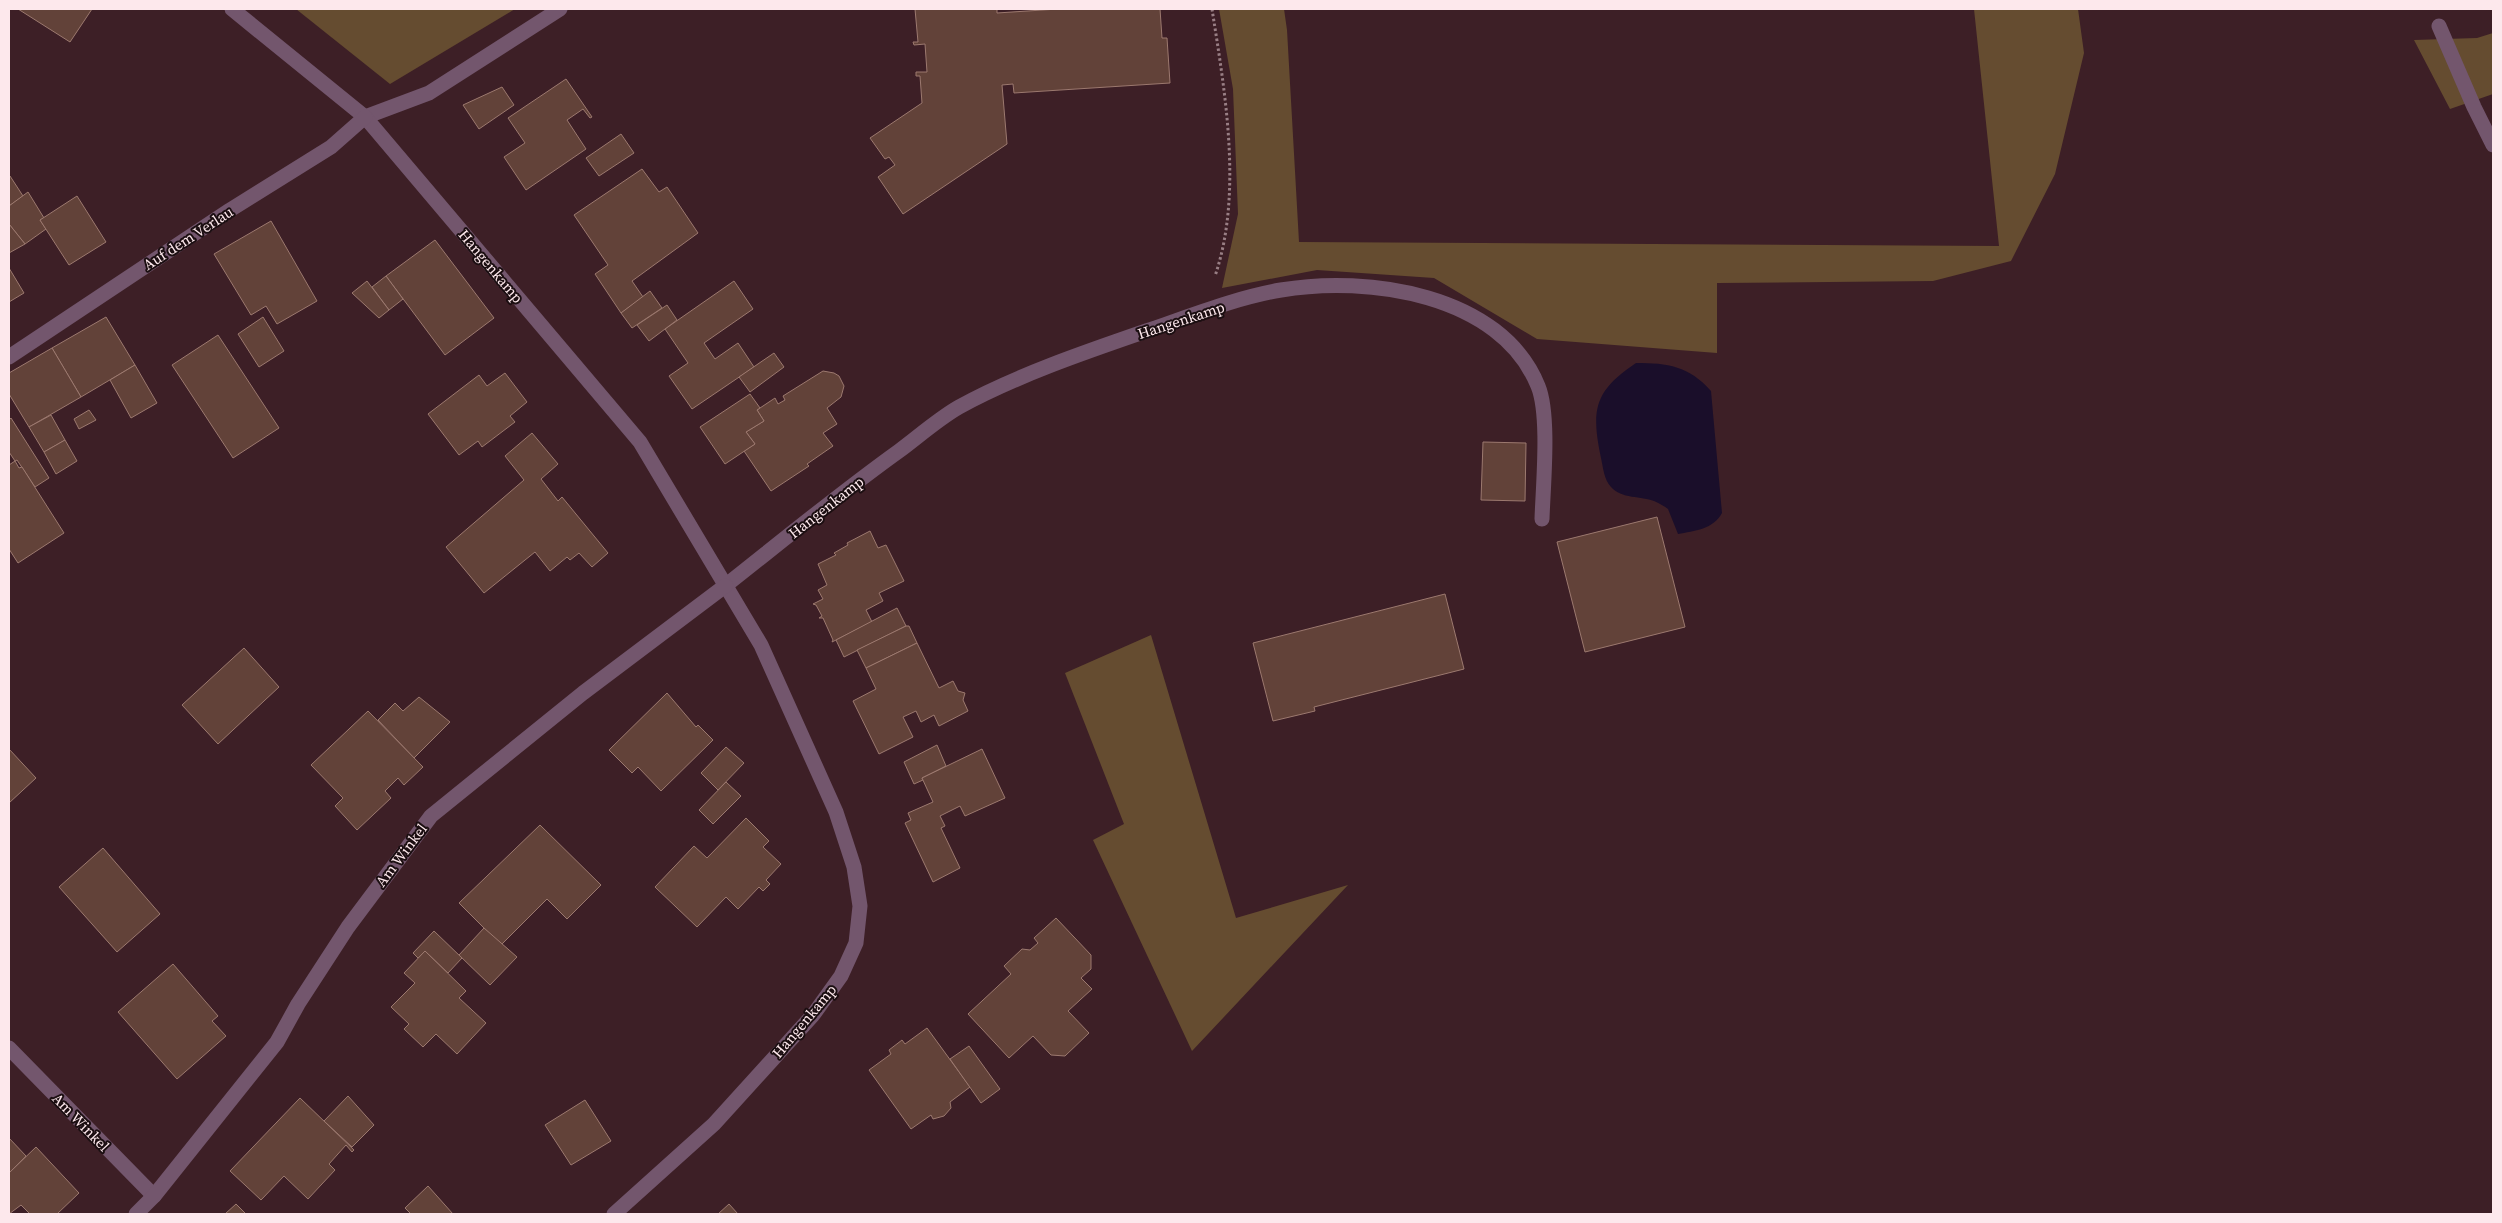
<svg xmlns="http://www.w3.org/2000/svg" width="2502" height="1223" font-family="'Source Serif 4',serif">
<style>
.green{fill:#654c30}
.water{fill:#1a0e2a}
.building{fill:#624239;stroke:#9c796f}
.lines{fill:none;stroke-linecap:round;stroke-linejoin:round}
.path{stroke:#997f85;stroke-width:3;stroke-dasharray:2.5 2.5;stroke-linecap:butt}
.lane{stroke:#73566d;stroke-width:15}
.street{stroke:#73566d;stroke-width:15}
.labels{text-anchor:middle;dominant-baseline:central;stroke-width:4;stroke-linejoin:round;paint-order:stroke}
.street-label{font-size:15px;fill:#fde8ec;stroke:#1b0e11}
</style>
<rect width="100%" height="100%" fill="#3d1f26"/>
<g class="green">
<path d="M296 9H515L390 84Z"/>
<path d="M1219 9H1284L1287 30 1299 242 1999 246 1974 9H2078L2084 53 2055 174 2011 261 1933 281 1717 283V353L1537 339 1434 278 1317 270 1222 288 1238 214 1233 89Z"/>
<path d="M2493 33V94L2450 109 2414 40 2477 38Z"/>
<path d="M1151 635 1236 918 1348 885 1192 1051 1093 840 1124 824 1065 673Z"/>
</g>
<path class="water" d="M1636 363C1668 363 1689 366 1711 391L1722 513C1714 529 1694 531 1678 534L1668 509C1664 506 1659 503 1654 501 1642 496 1621 499 1611 487 1604 480 1603 467 1601 458 1591 410 1594 391 1636 363Z"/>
<g class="building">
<path d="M18 9H92L70 42Z"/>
<path d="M915 9H997V13L1058 9H1160L1162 38H1167L1170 83 1014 93 1013 84 1002 85 1007 144 903 214 878 177 895 165 889 157 885 159 870 138 922 103 920 76H916V72H927L925 44 914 45 913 42H918Z"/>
<path d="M566 79 592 117 590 118 583 109 567 120 586 149 526 190 504 157 525 143 508 118Z"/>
<path d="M502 87 514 105 479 129 463 105Z"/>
<path d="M621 134 634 153 599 176 586 158Z"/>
<path d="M642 169 659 192 667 187 698 233 632 281 643 297 621 313 595 274 608 265 574 215Z"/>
<path d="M10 176 23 196 9 206V177Z"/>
<path d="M28 192 44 218 40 220 46 229 25 244 9 224V206Z"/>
<path d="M77 196 106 242 69 265 40 220Z"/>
<path d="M271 221 317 301 277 324 266 306 251 315 214 254Z"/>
<path d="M9 224 25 244 9 253Z"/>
<path d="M435 240 494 318 445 355 386 276Z"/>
<path d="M9 268 24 293 9 302Z"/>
<path d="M386 276 403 299 389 310 372 287Z"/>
<path d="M367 281 389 310 379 318 352 293Z"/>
<path d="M734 281 753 309 704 343 715 359 738 343 754 367 692 409 669 376 688 363 665 329Z"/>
<path d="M650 291 662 308 632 328 621 313Z"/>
<path d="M667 305 677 320 649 341 637 325Z"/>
<path d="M106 317 135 365 81 397 52 348Z"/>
<path d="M263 317 284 351 259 367 238 334Z"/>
<path d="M218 335 279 428 233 458 172 365Z"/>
<path d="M52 348 81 397 29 427 9 394V373Z"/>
<path d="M774 353 784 367 750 392 739 377Z"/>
<path d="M135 365 157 403 131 418 110 380Z"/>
<path d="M823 371 834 373 839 376 844 386 841 397 827 408 837 424 823 433 833 446 807 464 809 466 771 491 744 451 755 444 746 432 764 421 757 410 775 398 778 404 785 400 783 396Z"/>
<path d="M505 373 527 402 510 416 515 422 482 447 478 441 459 455 428 414 479 375 487 386Z"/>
<path d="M750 394 760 408 757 410 764 421 746 432 755 444 725 464 700 427Z"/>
<path d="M89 410 96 420 79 429 74 419Z"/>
<path d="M51 415 65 440 44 452 29 427Z"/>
<path d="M11 418 49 478 35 487 17 460 15 461 9 452V420Z"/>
<path d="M532 433 558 464 541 479 558 501 562 497 608 553 592 567 579 553 570 560 567 557 550 571 535 552 484 593 446 547 524 480 505 456Z"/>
<path d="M65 440 77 461 56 474 44 452Z"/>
<path d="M1483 442 1526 443 1525 501 1481 500Z"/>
<path d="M15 461 19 468 22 467 64 533 18 563 9 549V465Z"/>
<path d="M1657 517 1685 627 1585 652 1557 542Z"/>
<path d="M870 531 878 548 886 545 904 581 879 593 883 601 866 610 872 622 832 642 833 640 823 618H819L822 616 816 605 813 604 823 599 818 590 827 585 818 564 836 555 834 553 848 545 847 543Z"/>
<path d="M1445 594 1464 669 1314 707 1315 711 1273 721 1253 643Z"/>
<path d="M897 608 906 626 844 657 836 640Z"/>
<path d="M906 626H909L917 643 866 668 857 650Z"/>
<path d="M917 643 939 688 953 681 958 691 965 693 963 700 968 711 939 726 934 715 921 722 916 711 903 717 913 737 879 754 853 701 876 689 866 668Z"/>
<path d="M244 648 279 687 218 744 182 705Z"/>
<path d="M667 693 696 727 698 725 713 740 661 791 638 767 632 773 609 750Z"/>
<path d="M419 697 450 722 414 758 378 720 395 703 403 711Z"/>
<path d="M368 711 423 767 404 785 398 778 385 791 391 798 357 830 335 806 343 798 311 765Z"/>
<path d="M937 745 946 766 922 778 923 780 914 784 904 762Z"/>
<path d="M726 747 744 763 718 790 701 773Z"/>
<path d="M9 749 36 778 9 803Z"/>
<path d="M982 749 1005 798 965 816 960 806 940 816 945 826 941 828 960 868 933 882 905 823 911 820 908 813 933 802 922 778Z"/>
<path d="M726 782 741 796 713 824 699 810Z"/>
<path d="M746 818 769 841 763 847 781 864 766 880 770 884 763 891 759 887 738 909 726 897 697 927 655 887 694 846 707 858Z"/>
<path d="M540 825 601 885 567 919 547 899 501 945 459 903Z"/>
<path d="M103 848 160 914 117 952 59 887Z"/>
<path d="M1056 918 1091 955V969L1081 978 1092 989 1068 1011 1089 1033 1065 1056 1051 1055 1033 1036 1009 1058 968 1014 1011 974 1004 966 1022 949 1030 950 1038 943 1034 938Z"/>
<path d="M484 928 517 957 490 985 459 955Z"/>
<path d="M434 931 462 958 448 973 425 951 418 958 413 953Z"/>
<path d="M425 951 466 991 459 998 486 1023 457 1054 436 1034 423 1047 404 1029 409 1024 391 1007 415 983 404 973Z"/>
<path d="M173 964 218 1016 212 1021 226 1036 177 1079 118 1012Z"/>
<path d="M927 1028 970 1087 950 1102 951 1108 944 1116 933 1119 931 1115 911 1129 869 1070 891 1054 889 1050 902 1040 905 1044Z"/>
<path d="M969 1046 1000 1089 981 1103 950 1059Z"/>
<path d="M348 1096 374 1125 352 1147 324 1121Z"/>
<path d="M300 1098 354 1150 352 1152 346 1145 329 1164 335 1170 308 1199 284 1176 261 1200 230 1171Z"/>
<path d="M585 1100 611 1141 571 1165 545 1125Z"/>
<path d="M9 1138 26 1156 9 1173Z"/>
<path d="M36 1147 79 1193 57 1214H30L21 1205 9 1214V1173Z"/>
<path d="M428 1186 453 1214H411L405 1208Z"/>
<path d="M236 1204 246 1214H225Z"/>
<path d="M729 1204 738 1214H718Z"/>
</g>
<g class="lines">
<path class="path" d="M1212 9C1225 92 1243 194 1215 276"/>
<g class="lane">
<path d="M365 117 429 93 560 9"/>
<path d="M725 586C782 541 839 494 899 451 918 437 938 419 959 407 1019 374 1094 349 1158 327 1198 313 1240 297 1281 290 1367 275 1501 294 1538 386 1550 415 1543 486 1542 519"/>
</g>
<g class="street">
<path d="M232 9 365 117 640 442 761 645 836 812 854 867 860 906 856 943 841 976 813 1015 714 1124 614 1214"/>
<path d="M2439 26 2474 107 2493 145"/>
<path d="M9 357 230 210 331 147 365 117"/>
<path d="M9 1048 154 1196"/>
<path d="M136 1214 154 1196 277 1042 298 1004 348 927 431 816 583 693 725 586"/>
</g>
</g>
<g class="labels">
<g class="street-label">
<text transform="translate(188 238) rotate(-33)">Auf dem Verlau</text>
<text transform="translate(491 266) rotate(50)">Hangenkamp</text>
<text transform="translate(1181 320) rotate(-18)">Hangenkamp</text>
<text transform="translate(826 507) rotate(-38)">Hangenkamp</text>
<text transform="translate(401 855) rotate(-53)">Am Winkel</text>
<text transform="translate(804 1021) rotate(-50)">Hangenkamp</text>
<text transform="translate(81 1122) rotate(46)">Am Winkel</text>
</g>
</g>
<rect width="2502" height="1223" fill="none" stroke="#fde8ec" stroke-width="20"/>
</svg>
